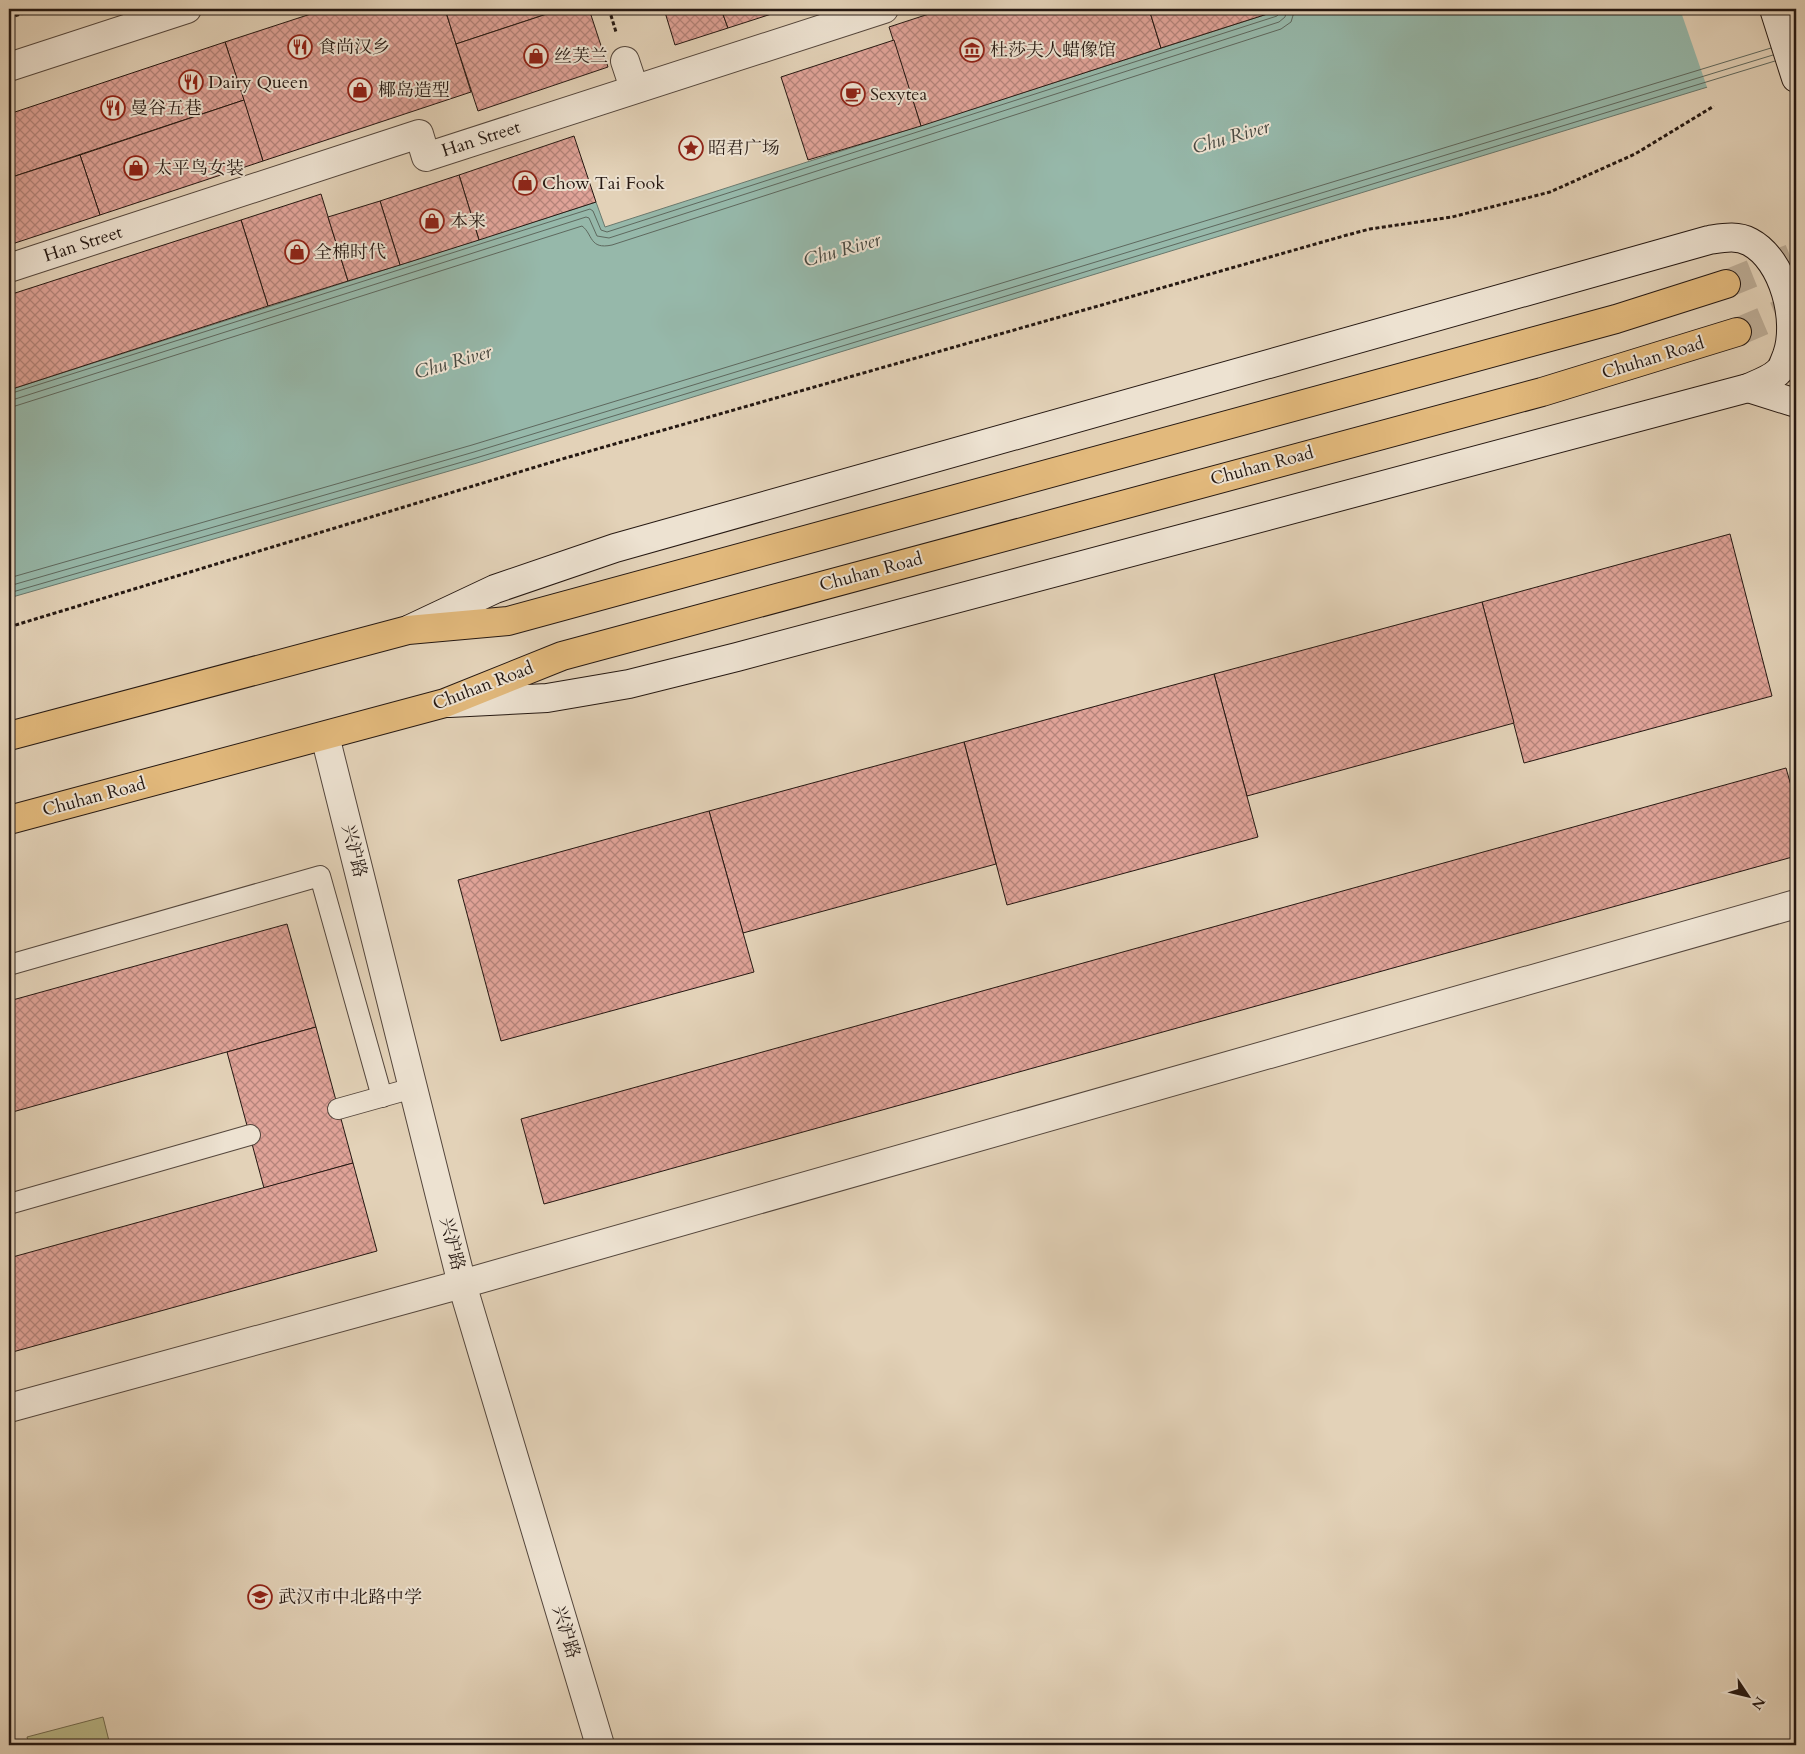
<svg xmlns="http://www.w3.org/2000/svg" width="1805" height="1754" font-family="Cardo,'Noto Serif SC',serif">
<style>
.pitch{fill:#baba8a;stroke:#70694e}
.water{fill:#96b8aa;stroke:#69786d}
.pier{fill:#e3d2b8}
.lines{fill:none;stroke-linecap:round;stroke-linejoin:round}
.shore{stroke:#5e685e;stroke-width:1}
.building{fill:url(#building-cross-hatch);stroke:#251812}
.primary-tunnel{stroke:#bdad97;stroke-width:28;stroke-dasharray:28 14;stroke-linecap:butt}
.service-casing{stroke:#54463c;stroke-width:22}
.pedestrian-casing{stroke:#54463c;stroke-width:30}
.minor-casing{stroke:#54463c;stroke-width:30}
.tertiary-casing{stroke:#54463c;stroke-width:30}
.secondary-casing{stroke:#251812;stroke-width:30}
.primary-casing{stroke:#251812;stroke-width:30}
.path{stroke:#251812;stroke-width:3;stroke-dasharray:4 2.5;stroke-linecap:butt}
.service{stroke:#ede2d1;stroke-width:20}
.pedestrian{stroke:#ede2d1;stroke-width:28}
.minor{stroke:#ede2d1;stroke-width:28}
.tertiary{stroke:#ede2d1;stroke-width:28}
.secondary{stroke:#ede2d1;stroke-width:28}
.primary{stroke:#e2b97c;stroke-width:28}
.labels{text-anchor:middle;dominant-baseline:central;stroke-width:4;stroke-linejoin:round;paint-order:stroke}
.poi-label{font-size:18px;fill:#251812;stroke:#ede2d1;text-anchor:start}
.street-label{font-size:18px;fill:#251812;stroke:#ede2d1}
.water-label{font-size:19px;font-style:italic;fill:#474840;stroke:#ede2d1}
</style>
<defs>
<pattern id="building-cross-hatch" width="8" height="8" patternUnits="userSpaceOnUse" patternTransform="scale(1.25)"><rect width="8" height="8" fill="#e0a398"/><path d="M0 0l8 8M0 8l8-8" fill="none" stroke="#b5847b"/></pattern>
</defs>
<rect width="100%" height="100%" fill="#e3d2b8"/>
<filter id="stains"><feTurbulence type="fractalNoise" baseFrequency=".004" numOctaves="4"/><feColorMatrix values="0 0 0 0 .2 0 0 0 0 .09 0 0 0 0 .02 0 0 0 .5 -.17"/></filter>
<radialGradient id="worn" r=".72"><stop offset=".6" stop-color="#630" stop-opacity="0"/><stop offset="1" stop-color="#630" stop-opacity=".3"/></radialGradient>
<path class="pitch" d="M103 1717 110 1745H29L27 1737Z"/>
<path class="water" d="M1283 9H1366L1367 11 1373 9H1796V60L477 463 9 598V390L596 202 605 227Z"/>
<path class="pier" d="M1680 9H1796V63L1708 90Z"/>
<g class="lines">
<g class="shore">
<path d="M9 394 590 209 593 211 601 230 607 232 1277 16 1281 11"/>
<path d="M9 401 586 217 589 218 597 236 609 238 1279 22 1285 17 1287 9"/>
<path d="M9 408 582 226C593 234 589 250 612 245L1281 29 1291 22 1295 9"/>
<path d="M9 578 472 445 1771 48"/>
<path d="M9 586 474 452 1773 55"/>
<path d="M9 593 476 458 1775 61"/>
</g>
</g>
<g class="building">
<path d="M326 9H445L471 92 263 161 225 42Z"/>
<path d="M445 9H562L456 44Z"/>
<path d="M562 9H589L608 67 478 111 456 44Z"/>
<path d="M664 9H721L728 28 675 45Z"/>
<path d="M721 9H787L728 28Z"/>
<path d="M944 9H1149L1161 48 921 126 889 27Z"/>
<path d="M1149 9H1283L1161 48Z"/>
<path d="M894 40 921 126 808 160 781 77Z"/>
<path d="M225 42 244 100 9 178V114Z"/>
<path d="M244 100 263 161 100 215 80 155Z"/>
<path d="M574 136 596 202 479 240 459 175Z"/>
<path d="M80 155 100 215 9 245V178Z"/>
<path d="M459 175 479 240 400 265 380 201Z"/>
<path d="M321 194 348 281 268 306 241 220Z"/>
<path d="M380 201 400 265 348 281 328 217Z"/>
<path d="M241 220 268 306 9 390V295Z"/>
<path d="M1730 534 1772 696 1524 763 1482 602Z"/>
<path d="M1482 602 1514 723 1247 796 1214 674Z"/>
<path d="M1214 674 1258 837 1007 905 964 742Z"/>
<path d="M964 742 996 864 743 933 709 811Z"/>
<path d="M1786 768 1796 803V856L544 1204 521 1119Z"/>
<path d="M709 811 754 972 501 1041 458 880Z"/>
<path d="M287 924 316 1027 9 1113V1001Z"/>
<path d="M316 1027 353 1163 264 1188 227 1052Z"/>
<path d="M353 1163 377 1251 9 1353V1258Z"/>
</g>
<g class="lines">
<g class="primary-tunnel">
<path d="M1726 284 1796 256"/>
<path d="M1737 332 1796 307"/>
</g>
<g class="service-casing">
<g id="service">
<path d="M9 965 320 876 382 1097"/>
<path d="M338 1109 413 1088"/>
<path d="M9 1204 250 1135"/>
</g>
</g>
<g class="pedestrian-casing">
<g id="pedestrian">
<path d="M625 61 634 88"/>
<path d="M9 268 419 134 426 157 884 9"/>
</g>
</g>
<g class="minor-casing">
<path id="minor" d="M9 1408 462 1284 1796 904"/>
</g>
<g class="tertiary-casing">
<g id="tertiary">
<path d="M9 67 187 9"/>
<path d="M325 736 462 1284 600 1745"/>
</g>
</g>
<g class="secondary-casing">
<g id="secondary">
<path d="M1774 9 1796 78"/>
<path d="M1748 388 1796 403"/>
<path d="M410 629 495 589 615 548 1709 240C1723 238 1737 235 1750 242 1784 260 1799 321 1787 355 1785 360 1782 369 1778 372 1771 379 1757 384 1748 388L737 657 629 684 547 698 449 703"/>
</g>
</g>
<g class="primary-casing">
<g id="primary">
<path d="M9 736 408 630 508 621 1616 319 1726 284"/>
<path d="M9 820 445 703 562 656 1542 392 1737 332"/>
</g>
</g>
<g class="path">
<path d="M609 9 616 32"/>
<path d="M9 18 36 9"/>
<path d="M9 627 562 459 1347 235 1370 229 1452 217 1550 192 1635 154 1714 106"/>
</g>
<use href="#service" class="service"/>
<use href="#pedestrian" class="pedestrian"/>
<use href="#minor" class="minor"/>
<use href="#tertiary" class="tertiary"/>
<use href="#secondary" class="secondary"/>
<use href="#primary" class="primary"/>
</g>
<defs>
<g id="restaurant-ring" transform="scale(1.25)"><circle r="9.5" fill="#ede2d1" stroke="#8f2418" stroke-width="1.5"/><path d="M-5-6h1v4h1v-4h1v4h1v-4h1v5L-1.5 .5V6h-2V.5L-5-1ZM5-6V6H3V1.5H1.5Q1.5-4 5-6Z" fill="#8f2418"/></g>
<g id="museum-ring" transform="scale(1.25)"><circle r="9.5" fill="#ede2d1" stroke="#8f2418" stroke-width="1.5"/><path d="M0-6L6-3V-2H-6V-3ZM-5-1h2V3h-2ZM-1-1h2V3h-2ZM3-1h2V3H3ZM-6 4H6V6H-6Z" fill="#8f2418"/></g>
<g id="shop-ring" transform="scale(1.25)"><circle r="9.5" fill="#ede2d1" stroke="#8f2418" stroke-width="1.5"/><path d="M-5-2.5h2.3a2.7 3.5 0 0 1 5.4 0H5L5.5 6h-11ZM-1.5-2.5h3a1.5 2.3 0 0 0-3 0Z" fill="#8f2418"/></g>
<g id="cafe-ring" transform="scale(1.25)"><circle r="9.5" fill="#ede2d1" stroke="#8f2418" stroke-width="1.5"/><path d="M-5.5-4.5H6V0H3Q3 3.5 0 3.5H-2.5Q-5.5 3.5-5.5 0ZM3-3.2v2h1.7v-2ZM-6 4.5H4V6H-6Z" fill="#8f2418"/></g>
<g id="sight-ring" transform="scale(1.25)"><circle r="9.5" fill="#ede2d1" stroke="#8f2418" stroke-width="1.5"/><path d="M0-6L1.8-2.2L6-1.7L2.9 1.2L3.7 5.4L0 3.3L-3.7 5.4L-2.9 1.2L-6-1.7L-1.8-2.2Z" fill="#8f2418"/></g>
<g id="school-ring" transform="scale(1.25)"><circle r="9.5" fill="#ede2d1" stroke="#8f2418" stroke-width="1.5"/><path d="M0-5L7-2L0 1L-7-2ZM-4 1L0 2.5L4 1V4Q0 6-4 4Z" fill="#8f2418"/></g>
</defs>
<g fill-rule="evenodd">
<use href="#restaurant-ring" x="300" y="47"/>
<use href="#museum-ring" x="972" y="50"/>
<use href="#shop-ring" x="536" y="56"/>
<use href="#restaurant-ring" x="191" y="82"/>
<use href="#shop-ring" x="360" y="90"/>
<use href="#cafe-ring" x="853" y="94"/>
<use href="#restaurant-ring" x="113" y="108"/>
<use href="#sight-ring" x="691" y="148"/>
<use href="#shop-ring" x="136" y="168"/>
<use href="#shop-ring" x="525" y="183"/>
<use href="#shop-ring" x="432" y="221"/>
<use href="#shop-ring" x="297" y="252"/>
<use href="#school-ring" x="260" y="1597"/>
</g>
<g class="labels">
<g class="poi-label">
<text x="318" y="47">食尚汉乡</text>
<text x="990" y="50">杜莎夫人蜡像馆</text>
<text x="554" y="56">丝芙兰</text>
<text x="208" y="82">Dairy Queen</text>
<text x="378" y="90">椰岛造型</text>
<text x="870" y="94">Sexytea</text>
<text x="130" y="108">曼谷五巷</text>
<text x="708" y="148">昭君广场</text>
<text x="154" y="168">太平鸟女装</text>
<text x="542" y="183">Chow Tai Fook</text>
<text x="450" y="221">本来</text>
<text x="314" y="252">全棉时代</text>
<text x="278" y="1597">武汉市中北路中学</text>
</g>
<g class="street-label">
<text transform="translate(481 139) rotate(-18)">Han Street</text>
<text transform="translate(83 244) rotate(-18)">Han Street</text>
<text transform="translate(1653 358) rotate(-17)">Chuhan Road</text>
<text transform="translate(1262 466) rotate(-15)">Chuhan Road</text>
<text transform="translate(871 572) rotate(-15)">Chuhan Road</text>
<text transform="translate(483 686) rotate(-21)">Chuhan Road</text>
<text transform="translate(94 797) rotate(-15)">Chuhan Road</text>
<text transform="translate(354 851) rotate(76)">兴沪路</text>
<text transform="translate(452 1244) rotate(76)">兴沪路</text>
<text transform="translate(566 1632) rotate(73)">兴沪路</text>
</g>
<g class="water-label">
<text transform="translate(1231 137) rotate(-16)">Chu River</text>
<text transform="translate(842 250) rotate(-16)">Chu River</text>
<text transform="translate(453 362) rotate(-16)">Chu River</text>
</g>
</g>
<rect width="1805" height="1754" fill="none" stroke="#e3d2b8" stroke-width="30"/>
<rect x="10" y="10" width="1785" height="1734" fill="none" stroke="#251812" stroke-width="2.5"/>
<rect x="15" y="15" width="1775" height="1724" fill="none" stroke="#251812"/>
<g transform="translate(1748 1696) rotate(125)" stroke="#ede2d1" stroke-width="4" paint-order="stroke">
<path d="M0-4L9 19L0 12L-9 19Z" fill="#251812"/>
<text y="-8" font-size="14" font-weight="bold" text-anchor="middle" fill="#251812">N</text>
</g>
<rect width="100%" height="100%" filter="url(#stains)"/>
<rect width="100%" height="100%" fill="url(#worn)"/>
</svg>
